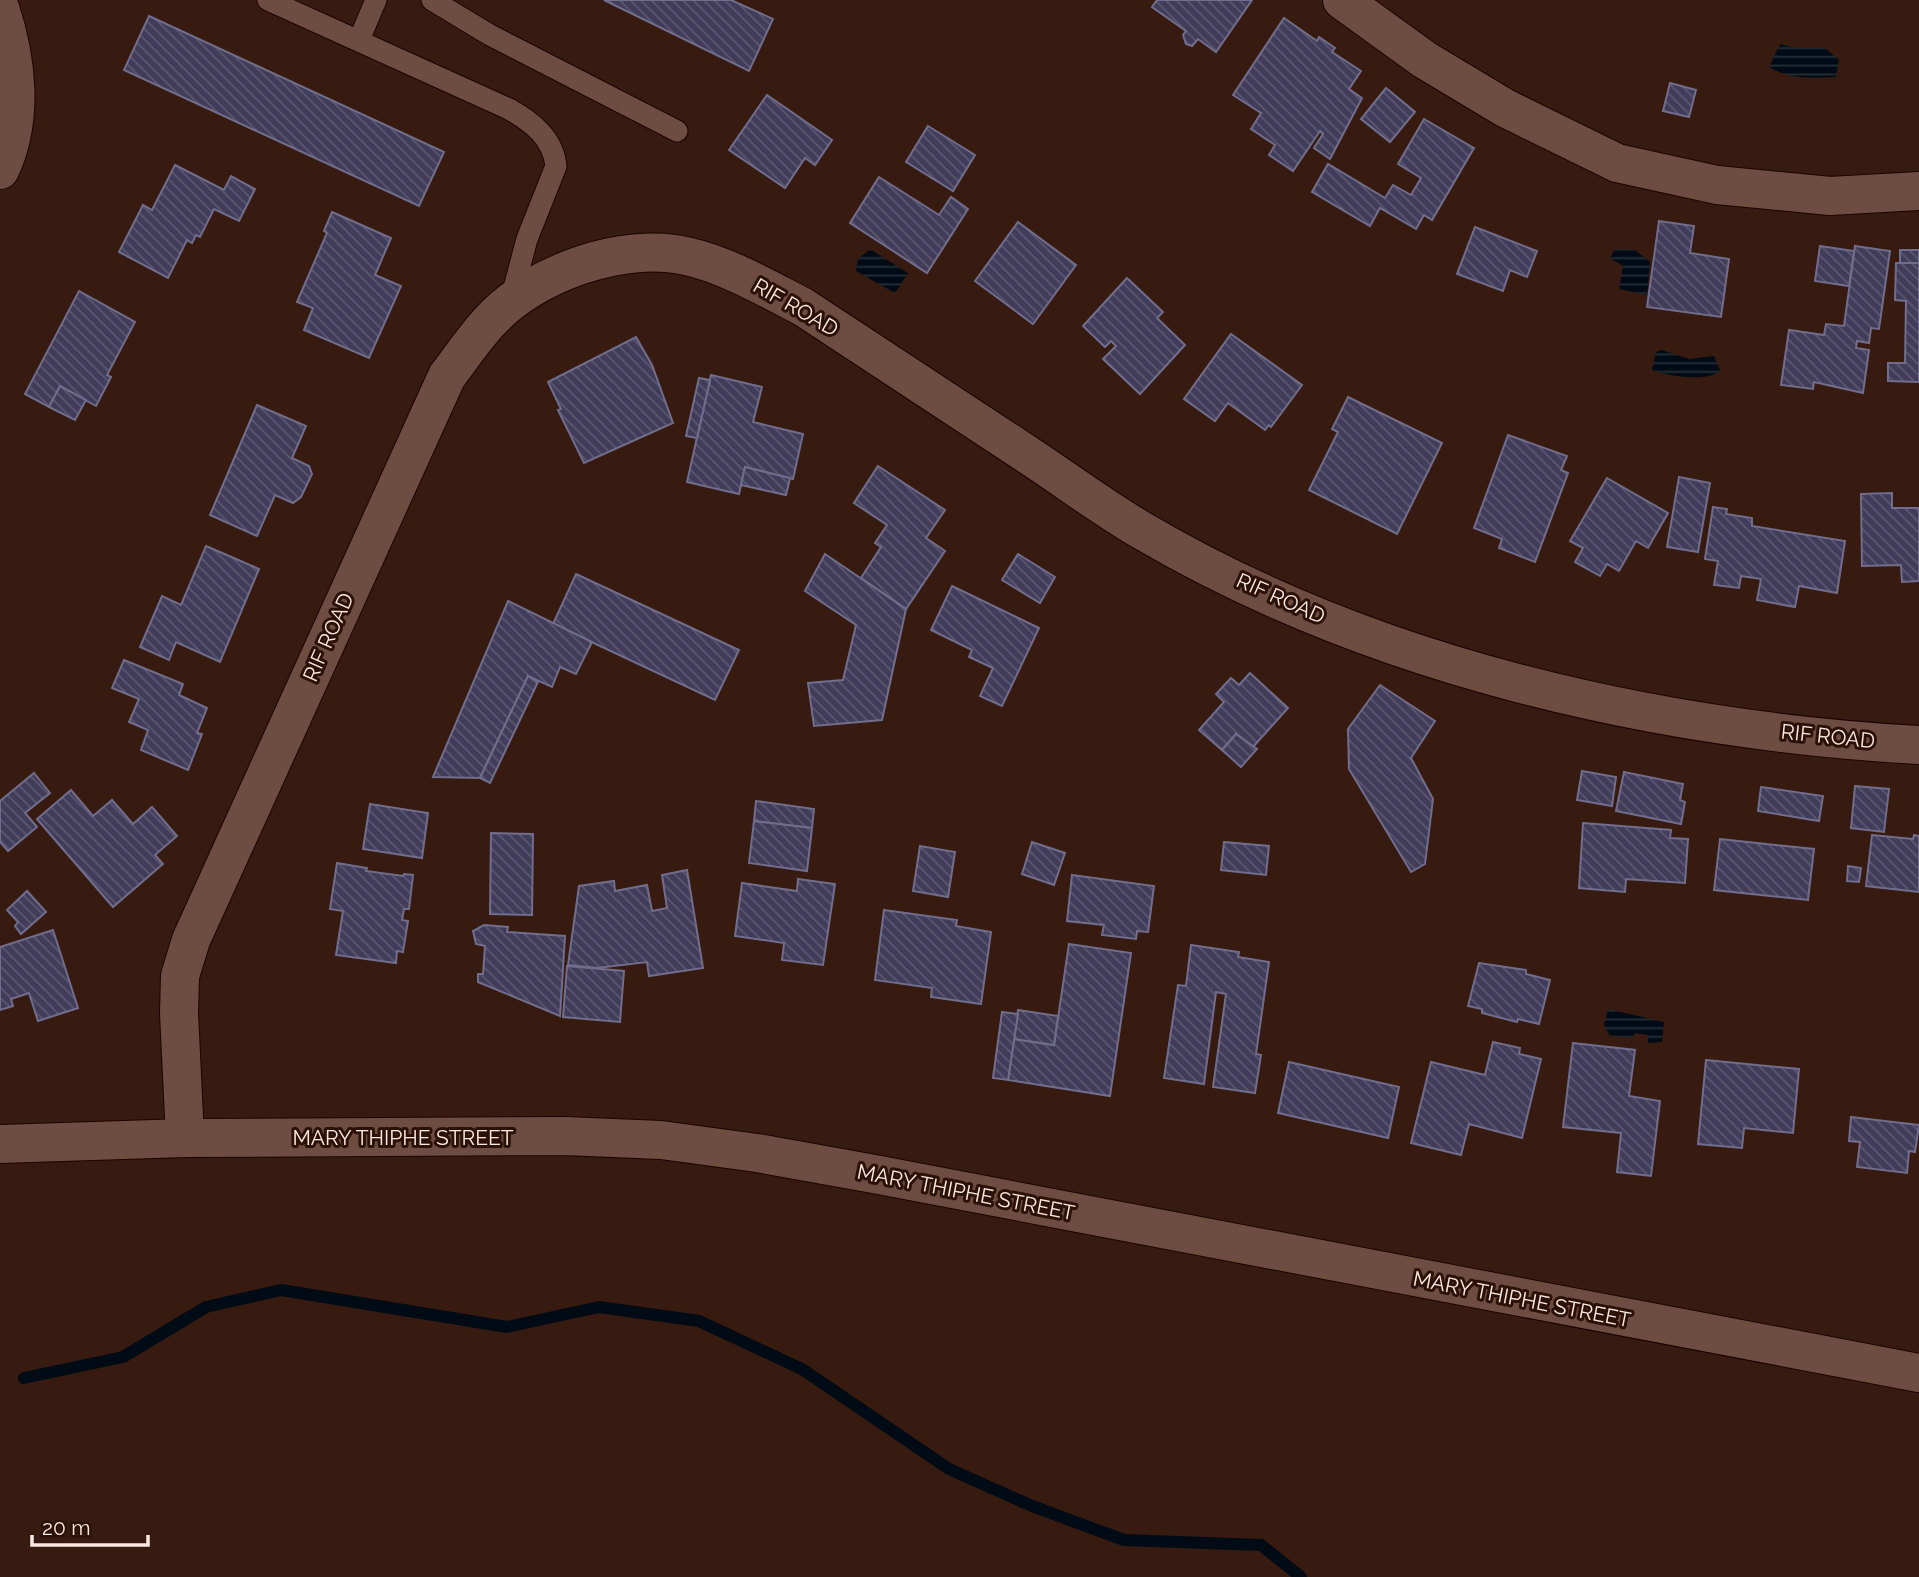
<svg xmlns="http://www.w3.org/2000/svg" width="1919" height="1577" font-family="Raleway,sans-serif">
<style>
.water{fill:url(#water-rules)}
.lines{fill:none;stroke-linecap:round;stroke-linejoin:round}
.stream{stroke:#000b15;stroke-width:12}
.building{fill:url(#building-back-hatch);stroke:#716d8c;stroke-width:2}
.service-casing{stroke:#1d0400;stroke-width:23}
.minor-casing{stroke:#1d0400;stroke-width:40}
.tertiary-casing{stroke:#1d0400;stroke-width:40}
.service{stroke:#6d4d41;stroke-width:21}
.minor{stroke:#6d4d41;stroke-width:38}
.tertiary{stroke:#6d4d41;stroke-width:38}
.labels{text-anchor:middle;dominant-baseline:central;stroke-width:6;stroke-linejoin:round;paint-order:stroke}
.street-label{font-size:21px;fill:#fce8e1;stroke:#2c1107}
</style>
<defs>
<pattern id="water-rules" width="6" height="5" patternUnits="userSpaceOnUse" patternTransform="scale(1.75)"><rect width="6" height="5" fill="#000b15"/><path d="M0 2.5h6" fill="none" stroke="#262f37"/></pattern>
<pattern id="building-back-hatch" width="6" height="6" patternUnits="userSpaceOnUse" patternTransform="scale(1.75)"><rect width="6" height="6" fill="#403c59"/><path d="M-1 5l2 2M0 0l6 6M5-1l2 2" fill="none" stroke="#5c5871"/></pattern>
</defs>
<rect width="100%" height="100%" fill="#371b10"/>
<g class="water">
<path d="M1780 44 1795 48H1825L1839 60 1836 77C1811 78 1791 80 1769 67Z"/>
<path d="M870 249 908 273 895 293 856 271 858 259Z"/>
<path d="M1615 249 1635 250 1650 262 1647 295 1619 289 1623 266 1610 258Z"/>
<path d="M1662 350 1689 359 1714 356 1720 370C1710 383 1667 376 1652 370L1656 352Z"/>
<path d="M1608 1009 1664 1022 1662 1042 1648 1043V1035L1635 1033 1632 1038 1610 1036 1604 1025Z"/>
</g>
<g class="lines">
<path class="stream" d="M24 1378 123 1357 206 1307 281 1290 507 1327 599 1307 699 1321 802 1369 949 1469 1032 1506 1124 1540 1261 1545 1301 1577"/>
</g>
<g class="building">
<path d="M604 0H731L773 19 749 71Z"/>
<path d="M1157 0H1252L1216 52 1198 39 1192 46 1186 44 1183 35 1186 31 1152 7Z"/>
<path d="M149 16 444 152 419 206 124 70Z"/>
<path d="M1284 18 1317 41 1319 37 1335 48 1332 52 1361 71 1349 89 1362 98 1330 159 1314 148 1323 134 1320 131 1293 171 1269 155 1275 145 1251 129 1261 113 1233 95Z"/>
<path d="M1670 83 1696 90 1689 117 1663 111Z"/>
<path d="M1386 88 1415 112 1390 142 1361 119Z"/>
<path d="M767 95 832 140 815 165 805 158 785 188 729 150Z"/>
<path d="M1424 119 1474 148 1432 220 1424 215 1416 229 1380 208 1370 226 1312 192 1328 164 1385 198 1393 185 1411 195 1421 178 1398 164Z"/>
<path d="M928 126 975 155 953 191 906 162Z"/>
<path d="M175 165 224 190 231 176 255 189 239 221 214 209 200 237 196 235 192 243 187 240 168 278 119 252 143 205 152 210Z"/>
<path d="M879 177 939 215 951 197 968 209 927 273 850 223Z"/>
<path d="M332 212 391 238 375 275 401 286 369 358 304 330 313 308 297 302 327 233 324 231Z"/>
<path d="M1659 221 1694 226 1690 253 1729 259 1721 317 1647 307Z"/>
<path d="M1018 222 1076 265 1033 324 975 281Z"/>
<path d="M1475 227 1537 251 1527 277 1510 270 1503 291 1457 274Z"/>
<path d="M1820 246 1854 251 1849 286 1815 281Z"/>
<path d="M1855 246 1890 251 1879 329 1871 328 1869 343 1857 341 1856 348 1869 350 1863 393 1814 382 1813 389 1781 385 1789 330 1824 335 1826 324 1844 326Z"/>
<rect x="1900" y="250" width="19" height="13"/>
<path d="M1896 263H1919V382L1888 381V363H1905L1906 301 1895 300Z"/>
<path d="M1127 278 1163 312 1157 318 1185 345 1140 394 1103 359 1116 346 1111 341 1105 347 1083 326Z"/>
<path d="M79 291 135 322 107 375 111 377 96 406 60 386 49 407 25 394Z"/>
<path d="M1231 334 1302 385 1271 427 1269 425 1265 430 1228 403 1215 421 1184 399Z"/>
<path d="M636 337 652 365 673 423 584 463 558 410 561 409 548 382Z"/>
<path d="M711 375 762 387 753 422 803 434 793 479 745 467 739 494 687 482Z"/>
<path d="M699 378 710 380 697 438 686 436Z"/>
<path d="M60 386 86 400 75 420 49 407Z"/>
<path d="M1348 397 1442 443 1397 534 1309 490 1338 432 1332 429Z"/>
<path d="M257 405 306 426 292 458 309 466 312 474 301 497 293 503 275 495 257 536 210 515Z"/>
<path d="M1508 435 1567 456 1561 470 1568 473 1535 562 1499 548 1502 539 1474 528Z"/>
<path d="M878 466 945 510 926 538 945 551 906 609 861 578 881 547 875 543 887 525 854 503Z"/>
<path d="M745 467 790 478 786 495 741 485Z"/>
<path d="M1679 477 1710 483 1698 552 1667 547Z"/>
<path d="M1607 478 1668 513 1648 548 1636 541 1619 571 1607 564 1600 576 1575 562 1583 548 1570 541Z"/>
<path d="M1892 493V508H1919V581L1902 582 1901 565 1862 566 1861 494Z"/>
<path d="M1713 507 1727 509 1726 514 1752 518V526L1845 541 1837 593 1799 586 1795 607 1757 600 1761 579 1741 576 1739 588 1714 585 1718 561 1705 559Z"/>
<path d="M206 546 259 569 220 662 176 642 169 660 140 647 162 596 181 605Z"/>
<path d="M825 554 906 609 882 720 814 726 808 683 843 680 856 625 805 591Z"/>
<path d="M1018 554 1055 577 1040 603 1002 580Z"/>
<path d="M576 574 739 650 715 700 553 624Z"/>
<path d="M952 586 1039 628 1002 706 980 696 993 668 969 657 972 650 931 630Z"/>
<path d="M508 601 592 642 576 674 560 667 552 687 528 676 480 778 433 777Z"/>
<path d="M124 660 183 684 179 695 207 708 197 733 202 734 188 770 141 750 148 730 129 722 139 699 112 688Z"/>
<path d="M1250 673 1288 708 1252 748 1236 734 1222 750 1199 730 1224 702 1216 694 1231 678 1239 685Z"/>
<path d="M528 676 538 682 490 783 480 778Z"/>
<path d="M1380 685 1435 721 1411 758 1433 799 1425 864 1411 872 1349 769 1348 729Z"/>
<path d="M1236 734 1257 749 1241 767 1222 750Z"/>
<path d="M1582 771 1616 777 1612 806 1577 800Z"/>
<path d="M1624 772 1683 784 1680 800 1685 802 1681 824 1616 811Z"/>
<path d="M34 773 50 793 25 813 37 827 8 851 0 842V801Z"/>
<path d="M1855 786 1889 789 1884 832 1851 828Z"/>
<path d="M1761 787 1823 796 1819 821 1758 811Z"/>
<path d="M71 790 93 816 112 800 133 824 152 807 177 836 155 855 163 864 113 907 37 819Z"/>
<path d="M756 801 814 809 812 828 754 821Z"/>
<path d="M370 804 428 813 422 858 363 849Z"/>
<path d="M754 821 812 828 807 871 749 863Z"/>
<path d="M1583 823 1671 830 1670 838 1688 839 1685 883 1626 879 1625 892 1579 888Z"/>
<path d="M491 833 533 834 532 915 490 914Z"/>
<path d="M1872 835 1913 839 1914 835 1919 836V892L1866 886Z"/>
<path d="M1720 839 1814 849 1808 900 1714 890Z"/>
<path d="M1032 842 1065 853 1054 885 1022 874Z"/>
<path d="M1224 842 1269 846 1266 875 1221 870Z"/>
<path d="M920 846 955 852 948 897 913 891Z"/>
<path d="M337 863 367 868 366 871 403 876 404 874 413 875 409 909H404L402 920 408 921 403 952 397 951 396 963 336 955 343 911 330 909Z"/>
<path d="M1848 866 1861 868 1859 882 1847 881Z"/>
<path d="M687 870 703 968 649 976 647 962 597 968 568 965 579 886 614 881 615 891 647 885 652 911 667 908 662 875Z"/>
<path d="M1072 875 1154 886 1148 932 1137 931 1136 939 1102 935 1104 925 1067 921Z"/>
<path d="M798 879 835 884 823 965 782 960 784 943 735 936 742 883 797 891Z"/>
<path d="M27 891 46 912 21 934 15 926 18 922 7 910Z"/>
<path d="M884 910 957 920 956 926 991 932 981 1004 931 997 932 988 875 980Z"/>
<path d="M484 925 508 927 507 932 565 936 560 1016 478 982V974H483L485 946 476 944 473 931Z"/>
<path d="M53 930 78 1008 38 1021 29 993 11 999 13 1006 0 1010V947Z"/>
<path d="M1069 944 1131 953 1110 1096 1008 1080 1014 1039 1054 1045Z"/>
<path d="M1191 945 1239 952 1238 957 1269 962 1256 1054 1261 1055 1255 1093 1213 1087 1226 994 1216 992 1204 1084 1164 1078 1178 985 1186 986Z"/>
<path d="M1479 963 1526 970V974L1550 980 1539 1024 1518 1019 1517 1022 1482 1013V1009L1468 1006Z"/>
<path d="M567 966 624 971 620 1022 563 1017Z"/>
<path d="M1018 1010 1058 1016 1054 1045 1014 1039Z"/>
<path d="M1002 1012 1018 1014 1008 1080 993 1078Z"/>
<path d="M1493 1042 1520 1048 1519 1054 1541 1059 1522 1138 1469 1124 1461 1155 1411 1143 1431 1062 1485 1075Z"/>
<path d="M1573 1043 1635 1050 1629 1096 1660 1101 1651 1176 1617 1172 1621 1133 1563 1127Z"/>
<path d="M1706 1060 1799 1069 1793 1133 1744 1128 1742 1148 1698 1144Z"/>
<path d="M1289 1062 1399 1087 1388 1138 1278 1113Z"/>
<path d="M1851 1117 1919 1125 1915 1152 1909 1151 1907 1173 1857 1167 1860 1142 1849 1141Z"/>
</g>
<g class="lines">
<g class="service-casing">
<g id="service">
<path d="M268 0 509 109C532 122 553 138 556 166L527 239 511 299"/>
<path d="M432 0 490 35 677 131"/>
<path d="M359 40 376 0"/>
</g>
</g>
<g class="minor-casing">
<g id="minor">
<path d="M1342 0 1425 60 1505 108 1617 163 1717 185 1830 196 1919 191"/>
<path d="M0 8C17 59 24 120 0 170"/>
<path d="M185 1138 179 1013 180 976 191 940 447 376C461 358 474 338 490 321 534 273 622 242 686 256 727 265 766 288 803 307 878 357 953 406 1028 455 1066 480 1102 507 1141 530 1372 666 1653 730 1919 745"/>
</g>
</g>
<g class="tertiary-casing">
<path id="tertiary" d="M0 1144 185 1138 565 1136 661 1140 757 1153 874 1174 1919 1373"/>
</g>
<use href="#service" class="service"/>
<use href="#minor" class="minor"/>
<use href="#tertiary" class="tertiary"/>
</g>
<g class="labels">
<g class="street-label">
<text transform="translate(796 307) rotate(30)">RIF ROAD</text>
<text transform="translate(1281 598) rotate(24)">RIF ROAD</text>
<text transform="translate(328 637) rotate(-66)">RIF ROAD</text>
<text transform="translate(1828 736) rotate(6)">RIF ROAD</text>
<text x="403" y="1137">MARY THIPHE STREET</text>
<text transform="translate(966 1192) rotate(11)">MARY THIPHE STREET</text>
<text transform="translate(1522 1299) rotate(11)">MARY THIPHE STREET</text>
</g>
</g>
<path d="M32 1535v10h116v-10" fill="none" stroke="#fce8e1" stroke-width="3.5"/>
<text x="42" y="1535" font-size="21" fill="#fce8e1" stroke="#2c1107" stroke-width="5" paint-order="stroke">20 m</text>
</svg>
